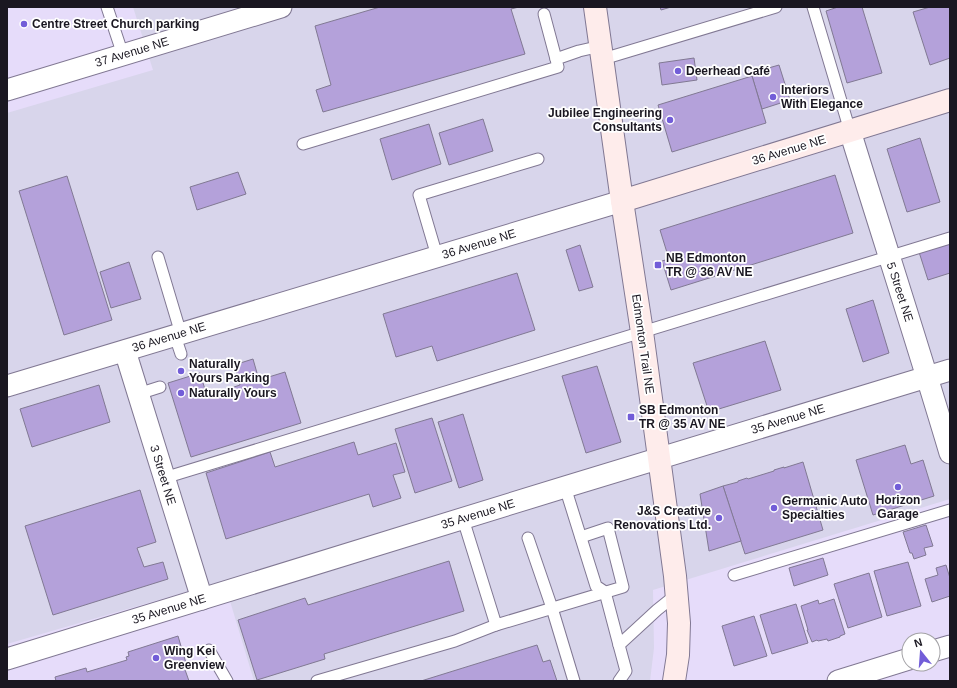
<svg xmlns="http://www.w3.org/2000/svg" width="957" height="688" font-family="Arial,sans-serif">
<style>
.industrial{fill:#d8d5eb}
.building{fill:#b4a1da;stroke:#817993}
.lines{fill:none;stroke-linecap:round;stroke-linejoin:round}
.lane-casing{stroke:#817893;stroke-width:13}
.street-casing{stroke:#817893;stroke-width:23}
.secondary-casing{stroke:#817893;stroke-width:24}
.lane{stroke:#fff;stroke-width:11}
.street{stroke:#fff;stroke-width:21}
.secondary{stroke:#feeceb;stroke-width:22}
.poi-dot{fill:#725dd8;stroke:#fff;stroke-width:1.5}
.labels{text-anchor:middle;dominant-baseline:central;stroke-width:3.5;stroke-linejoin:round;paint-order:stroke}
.poi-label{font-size:12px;font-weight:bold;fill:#1a1721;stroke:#fff;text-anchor:start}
.street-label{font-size:12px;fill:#1a1721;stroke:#fff}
</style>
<rect width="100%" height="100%" fill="#e6dcfa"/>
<path class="industrial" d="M133 7H950V499L653 590 654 648 650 681H254L224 581 7 644V113L153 70Z"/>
<g class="building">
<path d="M380 7H519L511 9 525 54 323 112 316 90 331 85 315 26Z"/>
<path d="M660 7H671L661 10Z"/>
<path d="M838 7H862L882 73 847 83 826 11Z"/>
<path d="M930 7H950V58L930 65 913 12Z"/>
<path d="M694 58 697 80 662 85 659 63Z"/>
<path d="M779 65 790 100 762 109 751 73Z"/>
<path d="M752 76 766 123 672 152 658 105Z"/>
<path d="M483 119 493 151 449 165 439 133Z"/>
<path d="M429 124 441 164 392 180 380 139Z"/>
<path d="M920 138 940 202 907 212 887 149Z"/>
<path d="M238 172 246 194 197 210 190 187Z"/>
<path d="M835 175 853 233 671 290 662 261 669 259 660 230Z"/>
<path d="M67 176 112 320 64 335 19 191Z"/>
<path d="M950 243V273L928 280 919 252Z"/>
<path d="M580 245 593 287 579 291 566 250Z"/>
<path d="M129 262 141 299 111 308 100 272Z"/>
<path d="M517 273 535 330 437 361 432 346 396 357 383 314Z"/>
<path d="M873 300 889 353 863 362 846 309Z"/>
<path d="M765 341 781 390 709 412 693 363Z"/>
<path d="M253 359 259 380 285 372 301 423 191 457 168 383 200 373 207 396 240 385 234 365Z"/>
<path d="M597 366 621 442 586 453 562 376Z"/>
<path d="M99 385 110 422 32 447 20 409Z"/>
<path d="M463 414 483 480 459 488 438 422Z"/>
<path d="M432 418 452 481 415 493 395 429Z"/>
<path d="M354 442 358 455 396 443 405 472 393 475 401 498 373 507 369 494 226 539 206 473 270 452 275 467Z"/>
<path d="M905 445 911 464 923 460 934 496 873 515 856 460Z"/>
<path d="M803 462 823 530 745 554 723 486 738 482V481L747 478 748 479 774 471V470L784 467V468Z"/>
<path d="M723 486 741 541 709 551 700 494Z"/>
<path d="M140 490 156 542 137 548 144 567 163 562 168 579 53 615 25 526Z"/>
<path d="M926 525 933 546 924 548 926 555 914 559 912 553H910L903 532Z"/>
<path d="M823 558 828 575 794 586 789 568Z"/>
<path d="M449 561 464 611 324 654 325 659 257 680 238 620 305 598 308 605Z"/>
<path d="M908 562 921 606 887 616 874 571Z"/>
<path d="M946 565 950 578V596L932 602 925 579 938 575 936 568Z"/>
<path d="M869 573 882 617 848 628 834 584Z"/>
<path d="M834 599 845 634 840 636V637L828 641 827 639 818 641 817 640 812 642 807 630H808L801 606 818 600 819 604Z"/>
<path d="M796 604 808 643 772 654 760 615Z"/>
<path d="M754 616 767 656 734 666 722 626Z"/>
<path d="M178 636 186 663 183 664 189 681H55H56L55 677 86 668 87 672 127 660 126 657 129 656 128 652Z"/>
<path d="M537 645 543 662 550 660 557 681H421Z"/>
</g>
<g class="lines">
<g class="lane-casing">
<g id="lane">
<path d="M107 7 123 55"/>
<path d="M813 7 850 131"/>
<path d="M544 14 556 59"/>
<path d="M603 59 776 7"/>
<path d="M303 144 558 67 556 59 579 51 601 46"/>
<path d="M437 256 419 195 538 159"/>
<path d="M158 257 181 334"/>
<path d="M175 336 181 354"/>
<path d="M138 394 160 387"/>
<path d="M164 478 950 238"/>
<path d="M565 487 596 586 605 592 619 645 657 610 677 594"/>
<path d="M463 519 496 625 623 587 608 528 581 537"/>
<path d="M528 538 552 608 574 681"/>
<path d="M734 575 950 510"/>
<path d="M209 650 227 681"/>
<path d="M317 681 455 641 496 625"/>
<path d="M619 681 626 671 619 645"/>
</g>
</g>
<g class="street-casing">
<g id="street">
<path d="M7 90 281 7"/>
<path d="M850 131C883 238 918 345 950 453"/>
<path d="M125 351 202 599"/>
<path d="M7 386 622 201"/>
<path d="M933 651 950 646"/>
<path d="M7 659 565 487 950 370"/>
<path d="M838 681 909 659"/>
</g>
</g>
<g class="secondary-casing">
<g id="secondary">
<path d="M595 7 622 201 642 332 675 576 679 623 678 655 674 681"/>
<path d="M622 201 950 100"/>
</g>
</g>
<use href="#lane" class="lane"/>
<use href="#street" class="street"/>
<use href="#secondary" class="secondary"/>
</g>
<g class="poi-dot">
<circle cx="24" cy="24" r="4"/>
<circle cx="678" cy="71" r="4"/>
<circle cx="773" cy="97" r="4"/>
<circle cx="670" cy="120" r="4"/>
<rect x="654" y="261" width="8" height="8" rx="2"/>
<circle cx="181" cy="371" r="4"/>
<circle cx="181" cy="393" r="4"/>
<rect x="627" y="413" width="8" height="8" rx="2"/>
<circle cx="898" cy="487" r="4"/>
<circle cx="774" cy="508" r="4"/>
<circle cx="719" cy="518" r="4"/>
<circle cx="156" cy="658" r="4"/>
</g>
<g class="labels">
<g class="poi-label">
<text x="32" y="24">Centre Street Church parking</text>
<text x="686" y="71">Deerhead Café</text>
<text x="781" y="90">Interiors<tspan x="781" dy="14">With Elegance</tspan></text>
<text x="662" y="113" text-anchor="end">Jubilee Engineering<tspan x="662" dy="14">Consultants</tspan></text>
<text x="666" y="258">NB Edmonton<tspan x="666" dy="14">TR @ 36 AV NE</tspan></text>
<text x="189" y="364">Naturally<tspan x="189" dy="14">Yours Parking</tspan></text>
<text x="189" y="393">Naturally Yours</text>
<text x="639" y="410">SB Edmonton<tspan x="639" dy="14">TR @ 35 AV NE</tspan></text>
<text x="898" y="500" text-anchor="middle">Horizon<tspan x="898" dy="14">Garage</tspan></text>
<text x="782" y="501">Germanic Auto<tspan x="782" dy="14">Specialties</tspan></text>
<text x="711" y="511" text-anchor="end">J&amp;S Creative<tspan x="711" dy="14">Renovations Ltd.</tspan></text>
<text x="164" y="651">Wing Kei<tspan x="164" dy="14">Greenview</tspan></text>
</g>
<g class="street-label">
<text transform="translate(132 52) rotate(-17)">37 Avenue NE</text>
<text transform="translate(789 150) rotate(-17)">36 Avenue NE</text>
<text transform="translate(479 244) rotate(-17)">36 Avenue NE</text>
<text transform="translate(900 292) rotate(72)">5 Street NE</text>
<text transform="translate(169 337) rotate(-17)">36 Avenue NE</text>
<text transform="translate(643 344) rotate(82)">Edmonton Trail NE</text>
<text transform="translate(788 419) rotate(-17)">35 Avenue NE</text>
<text transform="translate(163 475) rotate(73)">3 Street NE</text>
<text transform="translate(478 514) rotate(-17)">35 Avenue NE</text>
<text transform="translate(169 609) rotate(-17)">35 Avenue NE</text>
</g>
</g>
<rect width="957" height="688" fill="none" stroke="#1a1721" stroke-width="16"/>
<g transform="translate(921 652) rotate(343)"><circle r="19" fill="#ffffff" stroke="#a3a2a6"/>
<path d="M0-3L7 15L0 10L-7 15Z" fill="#725dd8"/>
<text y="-6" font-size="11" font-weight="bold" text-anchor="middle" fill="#1a1721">N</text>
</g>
</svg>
